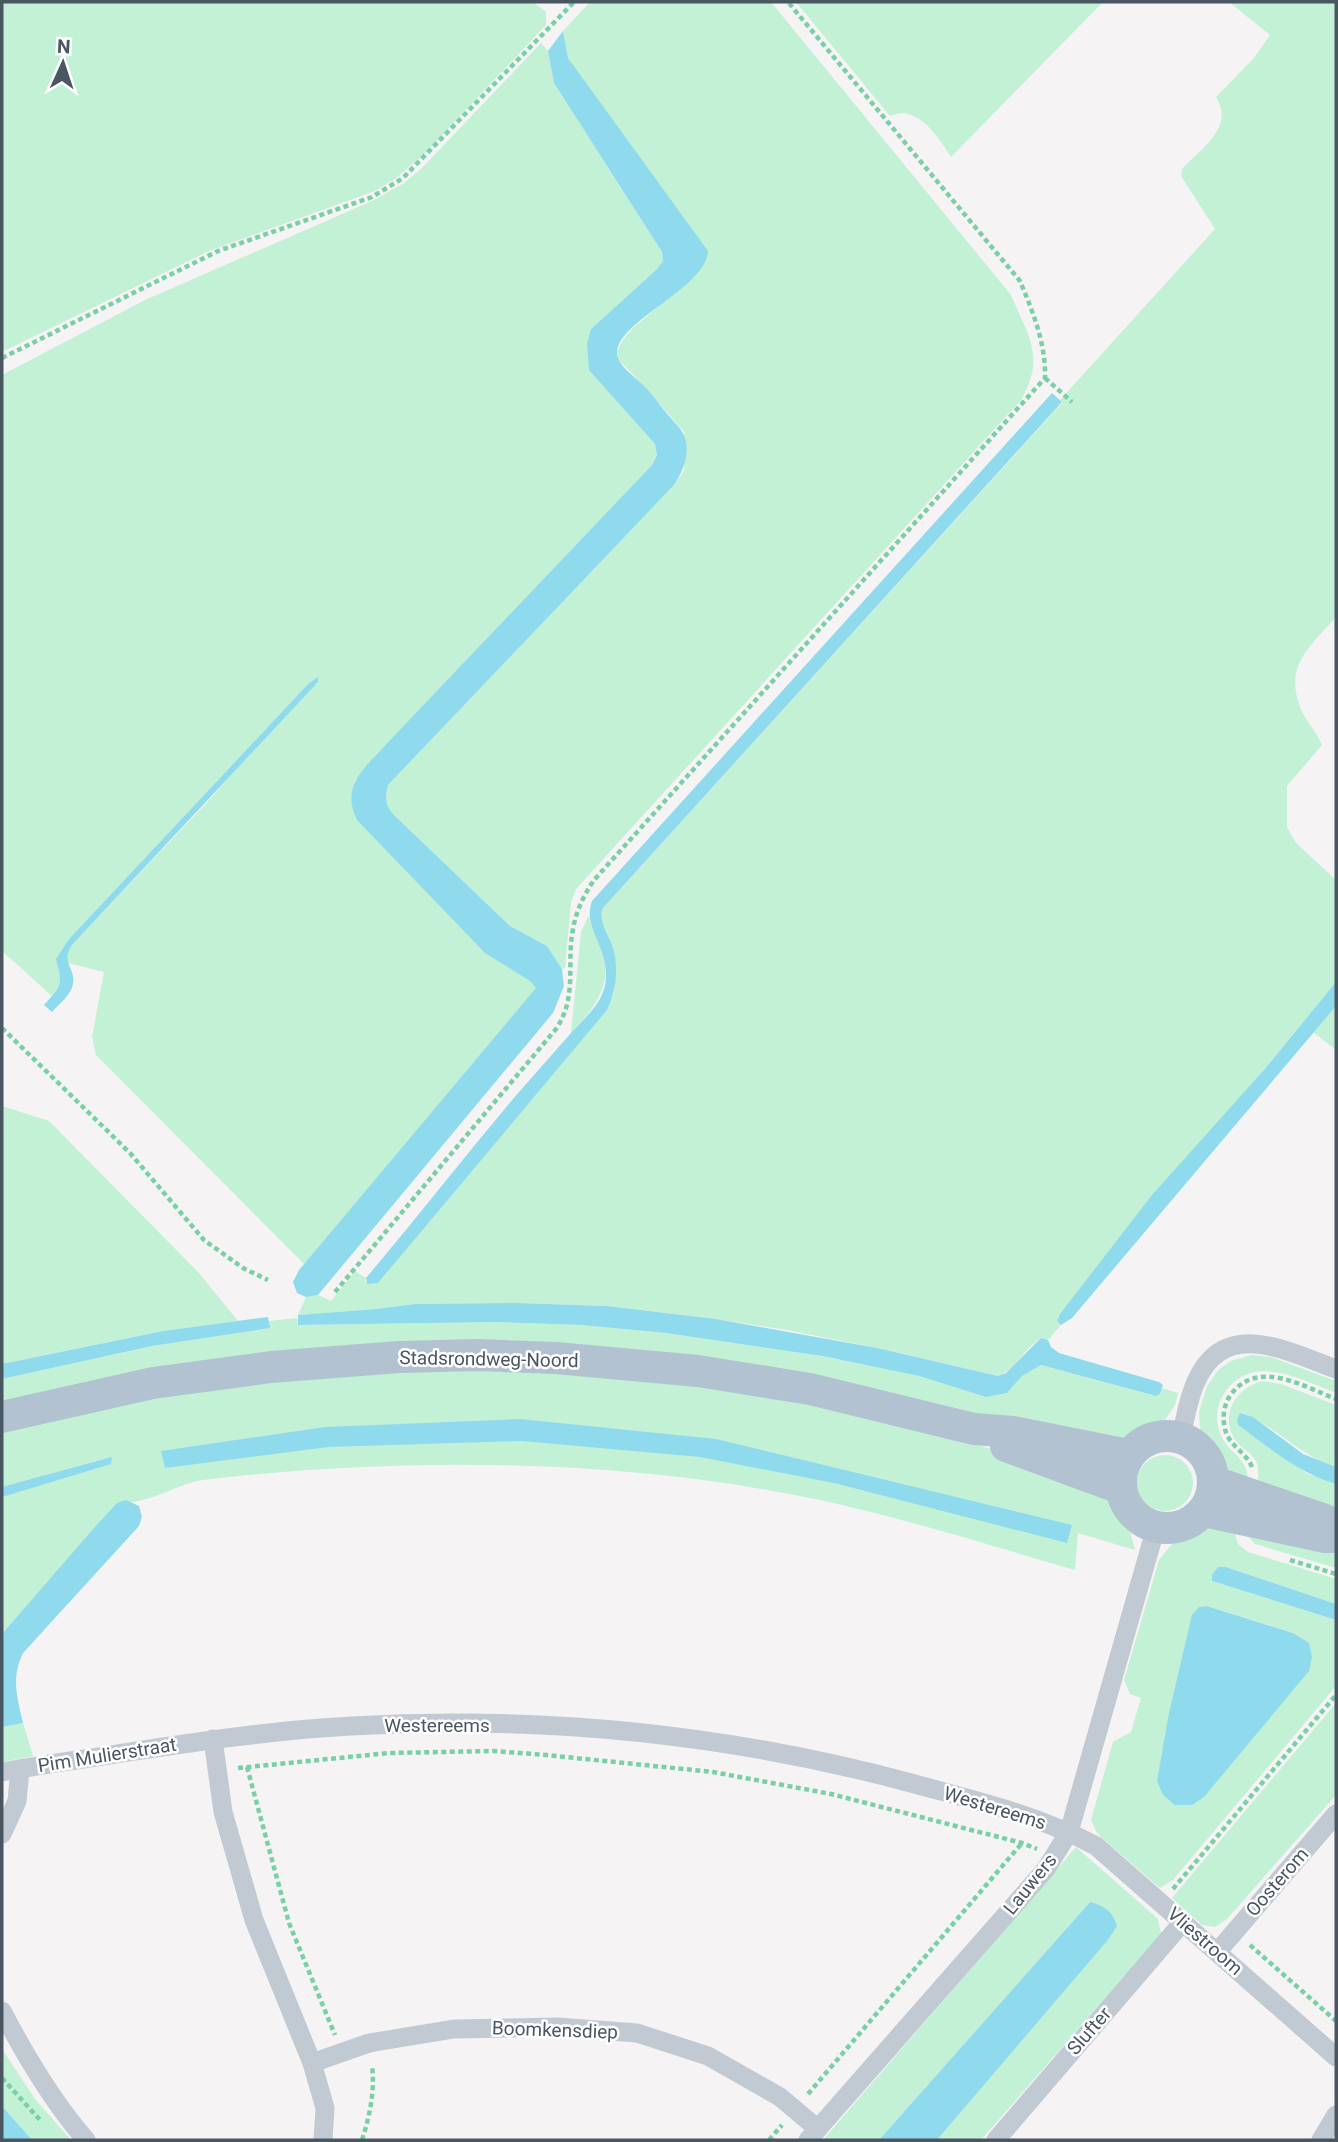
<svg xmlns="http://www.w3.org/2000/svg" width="1338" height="2142" font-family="Roboto,sans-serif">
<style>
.green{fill:#c3f1d5;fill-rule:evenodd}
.water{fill:#90daee}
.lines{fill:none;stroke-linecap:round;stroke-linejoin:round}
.path{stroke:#7ad0a6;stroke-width:4.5;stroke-dasharray:5 3.5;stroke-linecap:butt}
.street{stroke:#c1cad2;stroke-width:19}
.primary{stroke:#b3c2d1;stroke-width:32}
.labels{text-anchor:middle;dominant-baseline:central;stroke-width:5;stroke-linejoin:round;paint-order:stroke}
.street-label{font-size:19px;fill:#4a5661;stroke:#fff}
</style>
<rect width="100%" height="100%" fill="#f5f3f3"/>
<g class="green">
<path d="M2 2H533L546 12V25L422 156 395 179 375 191 209 251 2 352Z"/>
<path d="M590 2H771L1011 295C1028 336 1046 357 1021 400L576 889 571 903 565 968 562 969 547 946 510 926 394 815C385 805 385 798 388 785L674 485 684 471V432L643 385 619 360 617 351 622 341 632 329 694 276 568 58 563 31Z"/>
<path d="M796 2H1103L951 157C939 138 917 103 890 116Z"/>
<path d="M1229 2H1336V617C1311 646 1284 664 1300 707 1305 720 1316 731 1322 745L1287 786V827L1296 843 1336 880V982L1057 1321 1061 1325 1048 1340 1041 1338C1025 1348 1016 1369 998 1376L877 1348 787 1330 716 1319 607 1306 517 1303 415 1304 376 1309 298 1315 306 1297 318 1295 331 1301 355 1271 366 1278 365 1282 378 1283 614 994 615 955 601 921 603 908 1062 403 1060 400 1215 229 1181 176 1182 169C1202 148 1235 127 1216 97L1253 59 1270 35Z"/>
<path d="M541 43 548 51 554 83 662 252 663 261 657 269 591 329 605 387 655 444 657 455 652 465 391 739 354 782 537 988 304 1264 96 1055 92 1037 104 972 68 963C65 957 68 950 72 945L213 796 313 679 69 939 57 963C63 978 62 984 52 996L2 951V375L145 300 372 201 404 183 422 168Z"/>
<path d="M589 915C592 927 597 935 601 946 615 982 595 1008 571 1033L581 932Z"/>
<path d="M1336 1006V1050L1313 1032Z"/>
<path d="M2 1106 49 1121 198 1272 238 1321 163 1331 2 1364Z"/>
<path d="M297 1318 298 1325 495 1322 581 1325 666 1333 821 1356 919 1376 986 1397 1007 1393 1022 1376 1041 1365 1156 1396 1160 1394 1162 1388 1178 1393 1175 1405 1165 1420 1122 1441 594 1348 2 1404V1379L152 1346 269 1328V1321Z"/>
<path d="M1251 1355 1271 1357 1336 1381V1393C1301 1380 1252 1351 1224 1394 1216 1406 1215 1422 1221 1435 1227 1452 1250 1460 1247 1479L1227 1472 1218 1455 1203 1438 1200 1429 1199 1412 1207 1386 1219 1369 1231 1361Z"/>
<path d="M521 1369 670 1381 816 1405 930 1432 1013 1455 1105 1495 1130 1531 1135 1550 1078 1533 1075 1570C975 1541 876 1509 773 1491 593 1458 385 1458 203 1480 181 1483 160 1497 138 1501 132 1503 124 1503 118 1503L2 1634V1431L165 1395 363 1372Z"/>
<path d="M1263 1381 1281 1384 1336 1405V1467C1300 1456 1279 1429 1245 1414L1239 1426 1306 1473 1336 1484V1514L1256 1488C1258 1478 1260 1471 1256 1461 1251 1452 1242 1449 1236 1441 1218 1416 1236 1387 1263 1381Z"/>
<circle cx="1165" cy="1483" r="28"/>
<path d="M1210 1527 1235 1533 1238 1544 1248 1552 1336 1579V1604L1226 1567 1212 1575V1581L1336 1620V1686L1173 1880 1160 1888 1102 1838 1096 1831 1091 1820 1113 1742 1131 1732 1141 1698 1130 1694 1124 1680 1159 1560 1172 1544ZM1208 1606 1293 1633 1308 1643 1199 1607Z"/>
<path d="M1246 1534 1336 1548V1568L1255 1544Z"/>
<path d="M1336 1703V1795L1227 1919 1215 1927 1202 1925 1172 1898Z"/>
<path d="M23 1723 33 1756 2 1762V1727Z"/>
<path d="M1076 1847 1158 1919 1161 1933 1155 1941 981 2140H937L1108 1940 1117 1926 1090 1902 879 2140H823Z"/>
<path d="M2 2049 35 2099 71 2140H32L2 2106Z"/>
</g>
<g class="water">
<path d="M563 31 568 58 708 251C706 288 619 320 617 352 617 364 631 374 639 381 649 390 656 400 664 410 669 417 676 423 681 430 693 447 684 470 674 485L388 785C385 798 385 805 394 815L510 926 547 946 562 969 564 986 553 1013 318 1295 306 1297 297 1293 293 1282 299 1270 536 988 530 981 485 953 357 820C339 783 368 766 391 739L652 465 657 455 655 444 589 370 587 344 591 329 657 269 663 261 662 252 554 83 548 51Z"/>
<path d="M1052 393 1062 402 603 908C597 925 613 939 615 956 618 975 615 993 607 1010L378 1283 367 1284 366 1278C418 1217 467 1153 519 1092 537 1072 554 1052 572 1032 582 1021 593 1011 600 999 621 957 580 931 592 901Z"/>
<path d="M318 677V682L72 945C60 963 76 968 73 984 71 995 59 1004 52 1012L44 1005C62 985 63 985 56 959L69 939 309 683Z"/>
<path d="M1336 982V1006L1072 1318 1061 1325 1057 1321 1060 1314 1152 1195 1263 1071Z"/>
<path d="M517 1303 607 1306 716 1319 877 1348 998 1376 1006 1373 1041 1338 1048 1340 1051 1347 1059 1353 1159 1382 1163 1385 1160 1394 1156 1396 1041 1365 1022 1376 1007 1393 986 1397 919 1376 822 1356 666 1333 581 1325 495 1322 298 1325V1315L376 1309 415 1304Z"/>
<path d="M268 1317 270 1328 152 1346 2 1379V1364L163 1331Z"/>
<path d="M1240 1413 1253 1417 1303 1454 1336 1467V1484C1298 1473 1270 1448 1238 1425L1237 1420Z"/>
<path d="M520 1419 716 1439 1072 1525 1067 1543 834 1483 700 1457 522 1441 329 1447 165 1468 161 1451 325 1427Z"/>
<path d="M112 1457 111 1464 2 1497V1487Z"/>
<path d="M126 1500 139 1506 142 1517 139 1526 23 1653C11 1678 17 1697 23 1723L2 1727V1634L94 1528 117 1503Z"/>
<path d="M1218 1567H1226L1336 1604V1620L1212 1581V1575Z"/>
<path d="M1207 1606 1293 1633 1309 1643 1312 1657 1309 1671 1204 1797 1192 1805H1175L1163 1795 1157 1781 1169 1713 1192 1615 1199 1607Z"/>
<path d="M1090 1902C1105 1906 1112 1911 1117 1926L1108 1940 937 2140H879Z"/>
<path d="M2 2106 32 2140H2Z"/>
</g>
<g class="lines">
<g class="path">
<path d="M2 358 218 251 372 197 403 178 574 2"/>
<path d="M1045 378 1072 402"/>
<path d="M2 1028 130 1153 204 1240 243 1268 268 1280"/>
<path d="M335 1292 556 1029C578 996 566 966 573 929 576 911 584 895 594 880L1045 378C1046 344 1033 312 1020 281L788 2"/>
<path d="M1252 1467C1246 1452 1229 1446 1225 1429 1222 1416 1224 1403 1232 1393 1259 1359 1305 1387 1336 1399"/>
<path d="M1290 1560 1336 1574"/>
<path d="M247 1767 289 1923 335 2035"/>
<path d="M238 1768 389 1753 494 1751 546 1755 713 1772 831 1794 1022 1843 1037 1849"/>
<path d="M1173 1889 1336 1695"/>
<path d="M1250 1945 1336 2021"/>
<path d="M2 2078 41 2121"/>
<path d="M808 2094 1022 1843"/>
<path d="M362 2140C370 2115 375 2091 372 2065"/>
<path d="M769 2140 782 2125"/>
</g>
<g class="street">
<path d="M1181 1437C1185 1420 1188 1400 1195 1384 1223 1316 1287 1351 1336 1369"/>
<path d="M213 1739 223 1812 254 1920 312 2063 325 2108 323 2140"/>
<path d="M2 1772C44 1764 87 1759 129 1752 202 1741 277 1730 351 1726 540 1715 729 1734 911 1783 976 1801 1036 1814 1096 1846L1336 2057"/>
<path d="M2 1834 17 1801 20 1769"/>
<path d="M1218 1951 1336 1814"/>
<path d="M2 2011C26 2057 52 2101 86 2140"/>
<path d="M312 2063 369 2043 454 2029 558 2027 637 2033 708 2056 780 2097 818 2129"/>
<path d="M808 2140 1046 1869 1069 1832 1156 1527"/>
<path d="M996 2140 1183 1922"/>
<path d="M1321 2140 1336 2115"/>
</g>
<g class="primary">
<path d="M2 1417 153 1383 271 1367 399 1357 478 1355 556 1358 698 1371 810 1389 974 1429 1013 1432 1128 1455"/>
<circle cx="1167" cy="1482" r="46"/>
<path d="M1006 1446 1120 1488"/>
<path d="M1214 1482 1325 1520"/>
<path d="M1204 1511 1325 1537H1336"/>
</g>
</g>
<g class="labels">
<g class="street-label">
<text transform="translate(489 1359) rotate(1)">Stadsrondweg-Noord</text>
<text x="437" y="1725">Westereems</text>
<text transform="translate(107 1755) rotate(-9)">Pim Mulierstraat</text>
<text transform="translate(995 1808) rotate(17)">Westereems</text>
<text transform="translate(1277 1882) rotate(-49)">Oosterom</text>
<text transform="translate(1030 1884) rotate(-51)">Lauwers</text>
<text transform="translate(1205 1941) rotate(41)">Vliestroom</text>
<text transform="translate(555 2030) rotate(2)">Boomkensdiep</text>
<text transform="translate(1089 2031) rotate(-49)">Slufter</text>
</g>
</g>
<rect width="1338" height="2142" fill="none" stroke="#4a5661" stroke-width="7"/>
<g transform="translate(63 63) rotate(3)" stroke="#ffffff" stroke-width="5" paint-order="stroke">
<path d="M0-5L12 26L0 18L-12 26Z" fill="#4a5661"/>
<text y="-10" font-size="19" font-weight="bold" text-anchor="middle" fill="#4a5661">N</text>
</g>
</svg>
